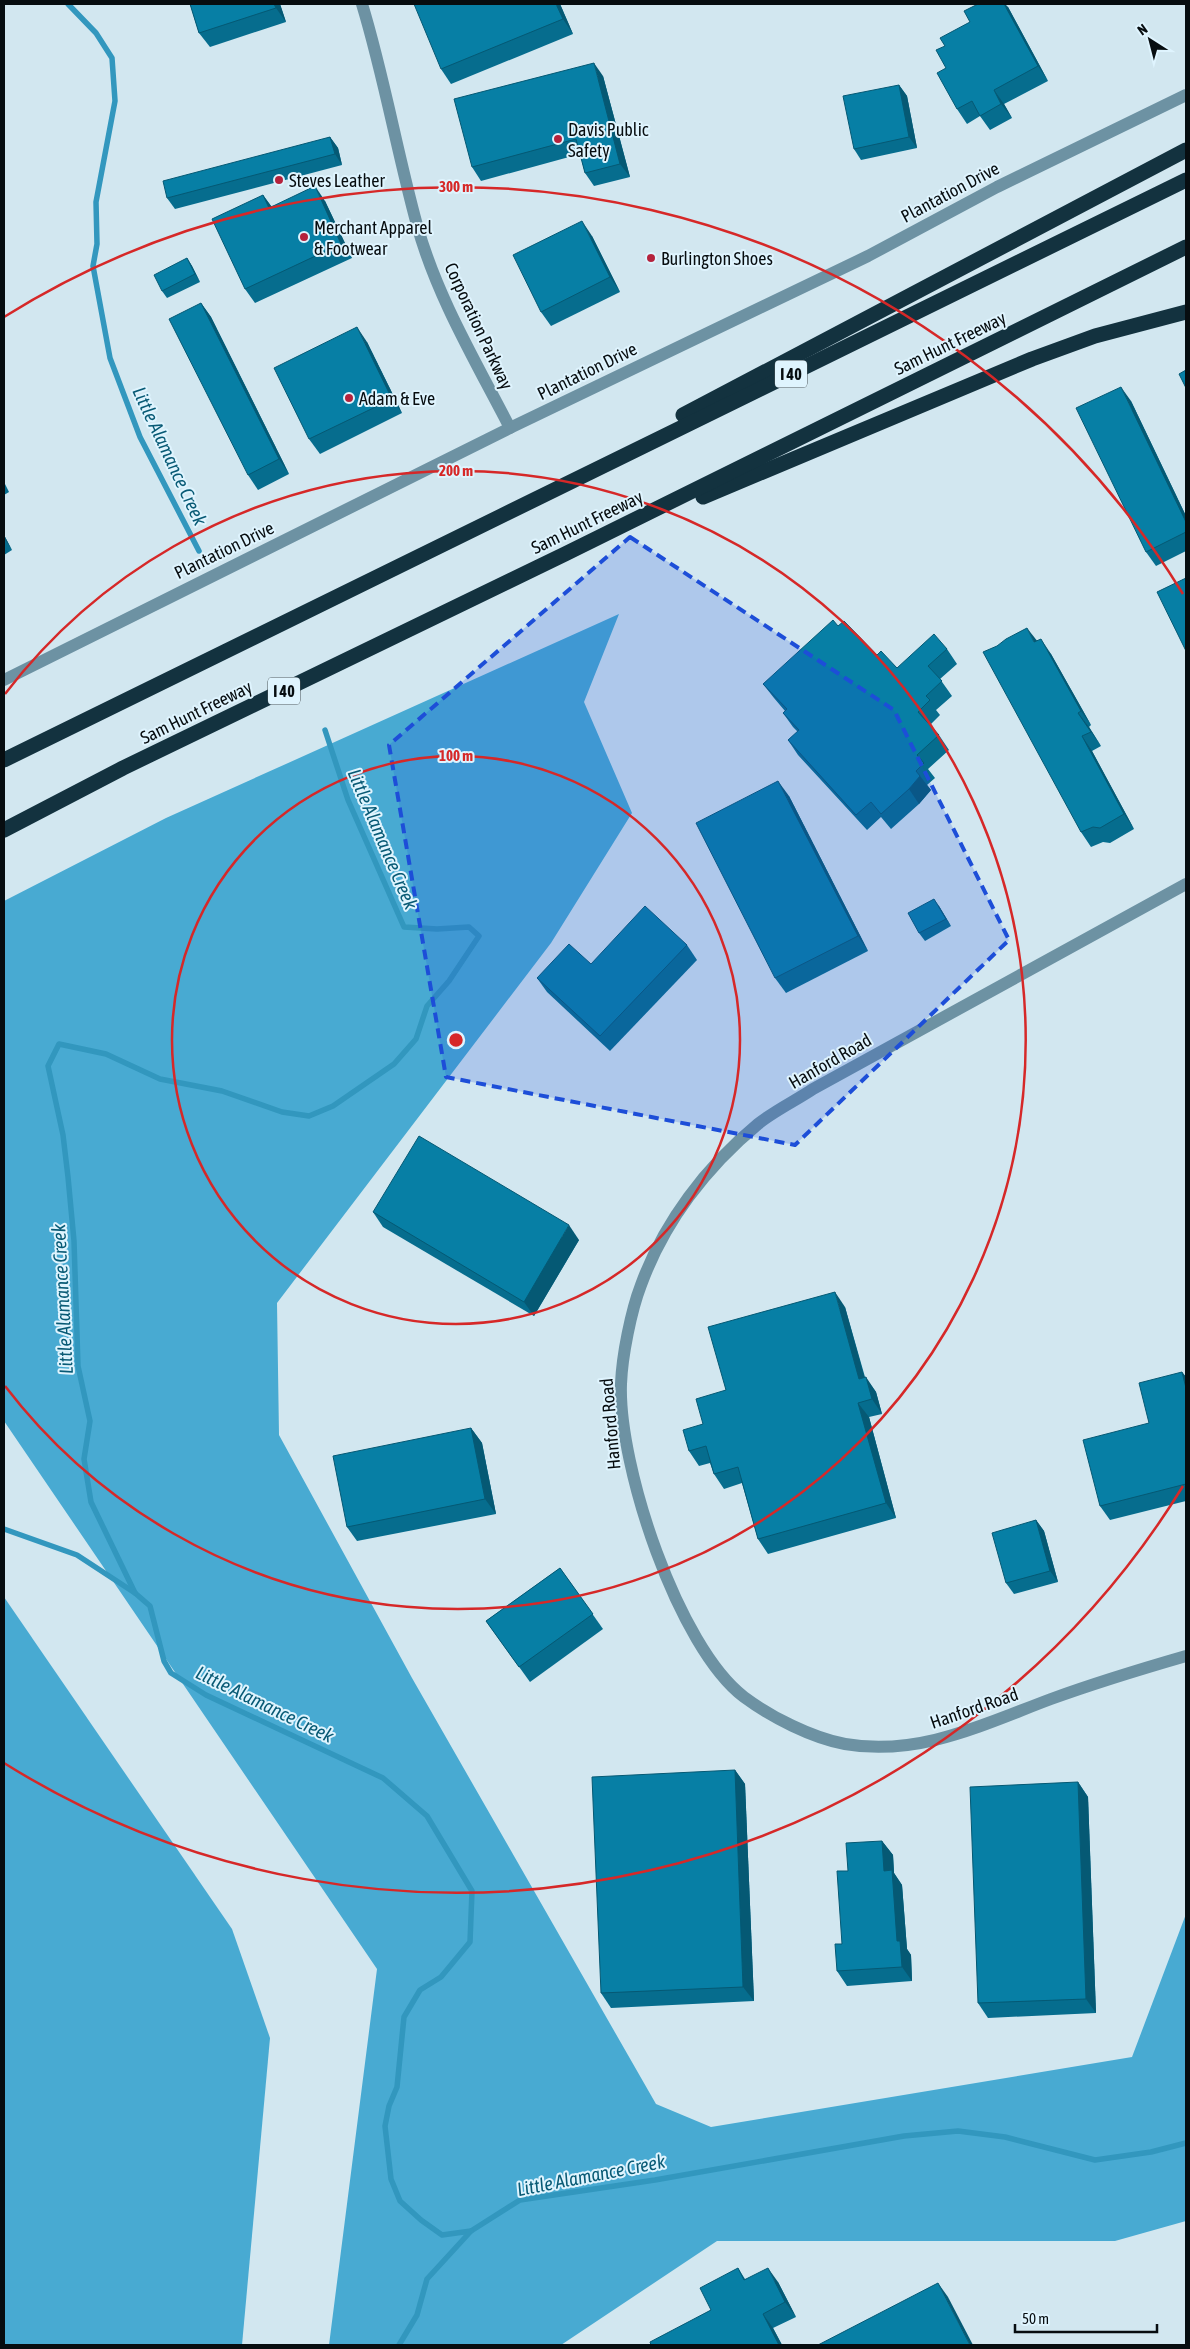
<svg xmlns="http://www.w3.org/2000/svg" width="1190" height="2349" font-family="'Asap Condensed',sans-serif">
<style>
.forest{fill:#48aad2}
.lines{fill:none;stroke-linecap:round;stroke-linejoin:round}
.stream{stroke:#3297be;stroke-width:5.5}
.minor{stroke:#6d92a3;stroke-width:12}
.tertiary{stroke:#6d92a3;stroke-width:12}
.motorway{stroke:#13323f;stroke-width:15}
.wall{fill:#066d8e}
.shaded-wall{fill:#055974}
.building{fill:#077fa5;stroke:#055974}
.marked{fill:#1d4ed8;fill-opacity:0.2;stroke:#1d4ed8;stroke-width:4;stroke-dasharray:10 6;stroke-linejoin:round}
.ring{fill:none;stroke:#d62828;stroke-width:2.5}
.poi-dot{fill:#b5223c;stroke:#dff4fe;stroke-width:2}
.labels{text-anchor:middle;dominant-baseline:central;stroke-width:4;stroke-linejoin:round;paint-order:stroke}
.shield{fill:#dff4fe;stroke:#485257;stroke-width:1}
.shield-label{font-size:16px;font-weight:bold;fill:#070d10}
.poi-label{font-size:18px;fill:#070d10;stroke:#dff4fe;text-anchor:start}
.street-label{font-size:18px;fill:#070d10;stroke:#dff4fe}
.water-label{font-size:19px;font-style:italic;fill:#085a75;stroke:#dff4fe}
.centre{fill:#d62828;stroke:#dff4fe;stroke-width:2.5}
.ring-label{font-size:15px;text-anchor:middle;font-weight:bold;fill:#d62828;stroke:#dff4fe;stroke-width:4;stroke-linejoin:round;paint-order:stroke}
</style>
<rect width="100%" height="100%" fill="#d2e7f0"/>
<g class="forest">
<path d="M619 614 584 702 632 813 551 943 277 1303 279 1435 412 1678 656 2104 711 2127 1132 2057 1186 1914V2221L1115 2241H717L561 2345H329L377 1969 4 1421V901L166 818Z"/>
<path d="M4 1597 232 1929 270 2038 242 2345H4Z"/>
</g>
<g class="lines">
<g class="stream">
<path d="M68 4 96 33 112 58 115 101 96 202 97 244 93 266 110 358 140 437 199 551"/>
<path d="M325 730 348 800 404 927 437 929 469 927 479 936 449 981 427 1006 416 1039 394 1064 333 1106 309 1116 282 1112 222 1091 160 1079 106 1054 59 1044 48 1066 63 1135 68 1177 74 1241 78 1366 90 1421 84 1459 91 1502 135 1593 150 1606 164 1661 171 1673 206 1695 383 1778 427 1816 472 1891 470 1942 441 1977 420 1990 404 2017 397 2087 389 2106 385 2126 391 2179 400 2201 421 2220 442 2235 471 2231 520 2200 655 2180 904 2136 958 2131 1005 2137 1095 2160 1151 2152 1186 2143"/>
<path d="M4 1529 77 1555 135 1593"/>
<path d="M399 2345 417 2315 427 2279 471 2231"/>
</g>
<g class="minor">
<path d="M362 4C384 76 397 152 417 225 437 297 476 362 510 428"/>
<path d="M1186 884 813 1089C795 1101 774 1111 758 1124 706 1167 664 1222 641 1285 631 1311 622 1356 621 1384 618 1465 678 1647 744 1697 771 1717 812 1738 845 1744 919 1757 984 1724 1051 1699 1095 1683 1141 1669 1186 1656"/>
</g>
<path class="tertiary" d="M4 680 510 428 868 256 997 187 1186 95"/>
<g class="motorway">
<path d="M683 415 1186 150"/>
<path d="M703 497 1032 359 1095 336 1186 312"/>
<path d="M4 760 1186 180"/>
<path d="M4 830 123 768 565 554 1186 247"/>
</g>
</g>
<g class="wall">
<path d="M190 4H280L286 22 210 47 199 33Z"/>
<path d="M560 4 573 34 451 84 441 69Z"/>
<path d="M1008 7 1048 81 1004 104 1012 118 990 130 980 116 967 124 957 109 945 46Z"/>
<path d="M603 76 630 177 594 186 585 173 580 154 481 181 472 167Z"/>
<path d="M899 85 907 96 917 148 861 160 854 149Z"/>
<path d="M330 137 338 148 342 165 175 209 167 198Z"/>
<path d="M263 195 271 206 325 201 352 258 255 303 245 289Z"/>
<path d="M592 236 620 292 551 326 541 312Z"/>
<path d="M187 258 192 266 200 282 167 298 162 291Z"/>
<path d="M201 303 211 317 289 474 258 490 248 475Z"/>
<path d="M367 342 402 413 320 454 309 439Z"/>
<path d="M1131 401 1186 516V551L1156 566 1146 552Z"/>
<path d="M4 482 9 492 4 495Z"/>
<path d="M4 535 12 550 4 555Z"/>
<path d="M838 626 877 655 897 668 947 649 957 664 940 679 952 696 936 710 940 715 930 725 939 735 949 750 928 769 935 778 927 785 931 790 919 804 891 829 881 817 867 830 798 755 788 740 798 732 793 727 783 713 785 711 774 698 763 684Z"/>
<path d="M1037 641 1051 654 1091 725 1089 727 1101 746 1092 751 1134 829 1110 843 1103 842 1091 847 1081 832Z"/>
<path d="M789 796 868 951 786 993 775 978Z"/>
<path d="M939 906 951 926 925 941 919 933Z"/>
<path d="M687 945 697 960 610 1051 547 992 537 978 591 964Z"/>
<path d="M373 1212 579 1240 534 1316 383 1227Z"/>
<path d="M845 1307 865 1377 876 1392 882 1414 869 1417 896 1518 768 1554 758 1539 742 1483 724 1489 714 1474 710 1463 699 1466 689 1451 703 1424 726 1390Z"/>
<path d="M1182 1372 1186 1377V1501L1110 1520 1100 1506 1149 1423Z"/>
<path d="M471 1428 482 1443 496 1514 357 1541 347 1527Z"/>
<path d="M1036 1520 1044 1531 1058 1582 1014 1594 1006 1583Z"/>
<path d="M560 1568 603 1629 530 1682 486 1621Z"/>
<path d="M735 1770 745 1784 754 2001 611 2008 601 1993Z"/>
<path d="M1078 1782 1088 1797 1096 2013 988 2018 978 2003Z"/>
<path d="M882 1841 893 1855 894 1873 902 1885 907 1949 911 1955 912 1981 847 1986 837 1971 842 1944 848 1871Z"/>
<path d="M738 2268 745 2279 778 2282 796 2317 773 2328 782 2345H651L711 2310Z"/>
</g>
<g class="shaded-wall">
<path d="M274 4H280L286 22 276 8Z"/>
<path d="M556 4H560L573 34 563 19Z"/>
<path d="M1004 4H1005L1008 7 1048 81 1038 66Z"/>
<path d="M594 63 603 76 630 177 620 164Z"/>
<path d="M899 85 907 96 917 148 909 137Z"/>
<path d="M994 90 1004 104 1012 118 1001 104Z"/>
<path d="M330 137 338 148 342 165 335 154Z"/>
<path d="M315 186 325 201 352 258 341 244Z"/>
<path d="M263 195 274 210 269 208Z"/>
<path d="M582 221 592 236 620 292 610 277Z"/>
<path d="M187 258 192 266 200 282 195 274Z"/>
<path d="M201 303 211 317 289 474 279 459Z"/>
<path d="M357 327 367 342 402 413 392 399Z"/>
<path d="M1121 387 1131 401 1186 516V522Z"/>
<path d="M4 535 12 550 4 538Z"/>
<path d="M1027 628 1038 642H1034Z"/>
<path d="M1041 639 1051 654 1091 725 1081 711Z"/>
<path d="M1078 713 1089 727 1101 746 1091 732Z"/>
<path d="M1082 736 1092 751 1134 829 1124 814Z"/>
<path d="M920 776 931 790 919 804 909 789Z"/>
<path d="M778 781 789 796 868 951 858 936Z"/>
<path d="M934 899 939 906 951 926 946 919Z"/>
<path d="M569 1225 579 1240 534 1316 524 1302Z"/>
<path d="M835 1292 845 1307 869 1394 859 1379Z"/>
<path d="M1182 1372 1186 1377V1388Z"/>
<path d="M866 1377 876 1392 882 1414 872 1399Z"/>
<path d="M858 1403 869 1417 896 1518 886 1503Z"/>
<path d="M471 1428 482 1443 496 1514 485 1499Z"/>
<path d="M1036 1520 1044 1531 1058 1582 1050 1571Z"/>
<path d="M735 1770 745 1784 754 2001 743 1987Z"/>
<path d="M1078 1782 1088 1797 1096 2013 1086 1999Z"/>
<path d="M882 1841 893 1855 894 1873 902 1885 907 1949 911 1955 912 1981 902 1967 884 1871Z"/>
<path d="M768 2268 778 2282 796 2317 785 2302Z"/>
<path d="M938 2283 948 2297 973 2345H970Z"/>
<path d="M763 2314 773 2328 782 2345H779Z"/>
</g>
<g class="building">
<path d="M190 4H274L276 8 199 33Z"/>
<path d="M414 4H556L563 19 441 69Z"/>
<path d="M978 4H1004L1038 66 994 90 1001 104 980 116 972 101 957 109 937 73 946 68 936 50 945 46 940 38 970 22 964 11Z"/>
<path d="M594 63 620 164 585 173 576 139 472 167 454 99Z"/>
<path d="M899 85 909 137 854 149 843 96Z"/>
<path d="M330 137 335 154 167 198 163 181Z"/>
<path d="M315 186 341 244 245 289 212 219 263 195 269 208Z"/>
<path d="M582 221 610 277 541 312 513 255Z"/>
<path d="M187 258 195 274 162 291 154 275Z"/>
<path d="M201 303 279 459 248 475 169 319Z"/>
<path d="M357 327 392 399 309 439 274 368Z"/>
<path d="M1186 370V388L1179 374Z"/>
<path d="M1121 387 1186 522V532L1146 552 1076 408Z"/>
<path d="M1186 578V651L1157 592Z"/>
<path d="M833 620 838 626 844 621 877 655 881 651 897 668 934 634 947 649 928 666 942 681 926 696 930 700 918 712 939 735 917 755 924 763 916 771 920 776 909 789 881 814 871 802 856 815 788 740 799 730 783 713 787 709 763 684Z"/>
<path d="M1027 628 1034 642 1041 639 1081 711 1078 713 1091 732 1082 736 1124 814 1100 828 1093 827 1081 832 983 652 997 646 1006 639Z"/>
<path d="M778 781 858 936 775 978 696 823Z"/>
<path d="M934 899 946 919 919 933 908 913Z"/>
<path d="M645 906 687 945 600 1036 537 978 569 944 591 964Z"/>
<path d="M419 1136 569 1225 524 1302 373 1212Z"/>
<path d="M835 1292 859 1379 866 1377 872 1399 858 1403 886 1503 758 1539 738 1467 714 1474 706 1446 689 1451 683 1430 703 1424 696 1399 726 1390 708 1327Z"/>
<path d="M1182 1372 1186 1388V1484L1100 1506 1083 1440 1149 1423 1139 1383Z"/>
<path d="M471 1428 485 1499 347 1527 333 1456Z"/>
<path d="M1036 1520 1050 1571 1006 1583 992 1533Z"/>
<path d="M560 1568 593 1614 519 1667 486 1621Z"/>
<path d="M735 1770 743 1987 601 1993 592 1777Z"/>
<path d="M1078 1782 1086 1999 978 2003 970 1787Z"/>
<path d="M882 1841 884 1871 892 1870 897 1941H900L902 1967 837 1971 835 1944H842L837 1871H848L846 1843Z"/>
<path d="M738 2268 744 2280 768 2268 785 2302 763 2314 779 2345H651L650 2342 711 2310 700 2288Z"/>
<path d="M938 2283 970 2345H818Z"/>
</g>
<path class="marked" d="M630 537 894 710 1009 940 795 1145 446 1077 389 745Z"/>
<g class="ring">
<circle cx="456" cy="1040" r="284"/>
<path d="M5 694A569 569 0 1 1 5 1386"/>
<path d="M1183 1486A853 853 0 0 1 4 1763M4 317A853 853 0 0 1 1183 594"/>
</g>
<g class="poi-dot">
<circle cx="558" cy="139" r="5"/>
<circle cx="279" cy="180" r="5"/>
<circle cx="304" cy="237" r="5"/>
<circle cx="651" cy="258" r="5"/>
<circle cx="349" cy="398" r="5"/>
</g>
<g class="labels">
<g class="shield">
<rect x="775" y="360.5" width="32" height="27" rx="4"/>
<rect x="268" y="677.5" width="32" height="27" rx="4"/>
</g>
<g class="shield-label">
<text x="791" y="374">I 40</text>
<text x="284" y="691">I 40</text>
</g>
<g class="poi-label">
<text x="568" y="129">Davis Public<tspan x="568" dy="21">Safety</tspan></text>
<text x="289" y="180">Steves Leather</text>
<text x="314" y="227">Merchant Apparel<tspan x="314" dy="21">&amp; Footwear</tspan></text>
<text x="661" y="258">Burlington Shoes</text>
<text x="359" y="398">Adam &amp; Eve</text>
</g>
<g class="street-label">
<text transform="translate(950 192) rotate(-28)">Plantation Drive</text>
<text transform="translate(479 326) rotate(65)">Corporation Parkway</text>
<text transform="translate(950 343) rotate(-26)">Sam Hunt Freeway</text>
<text transform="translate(587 371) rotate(-26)">Plantation Drive</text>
<text transform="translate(587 522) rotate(-26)">Sam Hunt Freeway</text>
<text transform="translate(224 550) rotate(-26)">Plantation Drive</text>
<text transform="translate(196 712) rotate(-26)">Sam Hunt Freeway</text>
<text transform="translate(830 1061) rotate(-30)">Hanford Road</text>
<text transform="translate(610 1424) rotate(-95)">Hanford Road</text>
<text transform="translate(974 1708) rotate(-19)">Hanford Road</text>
</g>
<g class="water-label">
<text transform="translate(170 456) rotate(65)">Little Alamance Creek</text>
<text transform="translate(383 839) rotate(67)">Little Alamance Creek</text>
<text transform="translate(62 1299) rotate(-93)">Little Alamance Creek</text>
<text transform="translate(265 1704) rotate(26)">Little Alamance Creek</text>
<text transform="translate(591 2175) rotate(-11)">Little Alamance Creek</text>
</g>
</g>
<circle cx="456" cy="1040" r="8" class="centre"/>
<g class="ring-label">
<text x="456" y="192">300 m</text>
<text x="456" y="476">200 m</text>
<text x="456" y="761">100 m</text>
</g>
<rect width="1190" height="2349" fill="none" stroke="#070d10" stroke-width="10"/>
<g transform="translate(1150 40) rotate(324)" stroke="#dff4fe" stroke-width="4" paint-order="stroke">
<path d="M0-4L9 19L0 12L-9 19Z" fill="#070d10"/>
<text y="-8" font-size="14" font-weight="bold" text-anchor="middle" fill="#070d10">N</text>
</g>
<path d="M1015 2324v8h142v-8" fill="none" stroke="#070d10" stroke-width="2.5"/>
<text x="1022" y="2324" font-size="15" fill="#070d10" stroke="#dff4fe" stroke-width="4" paint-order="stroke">50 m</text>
</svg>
